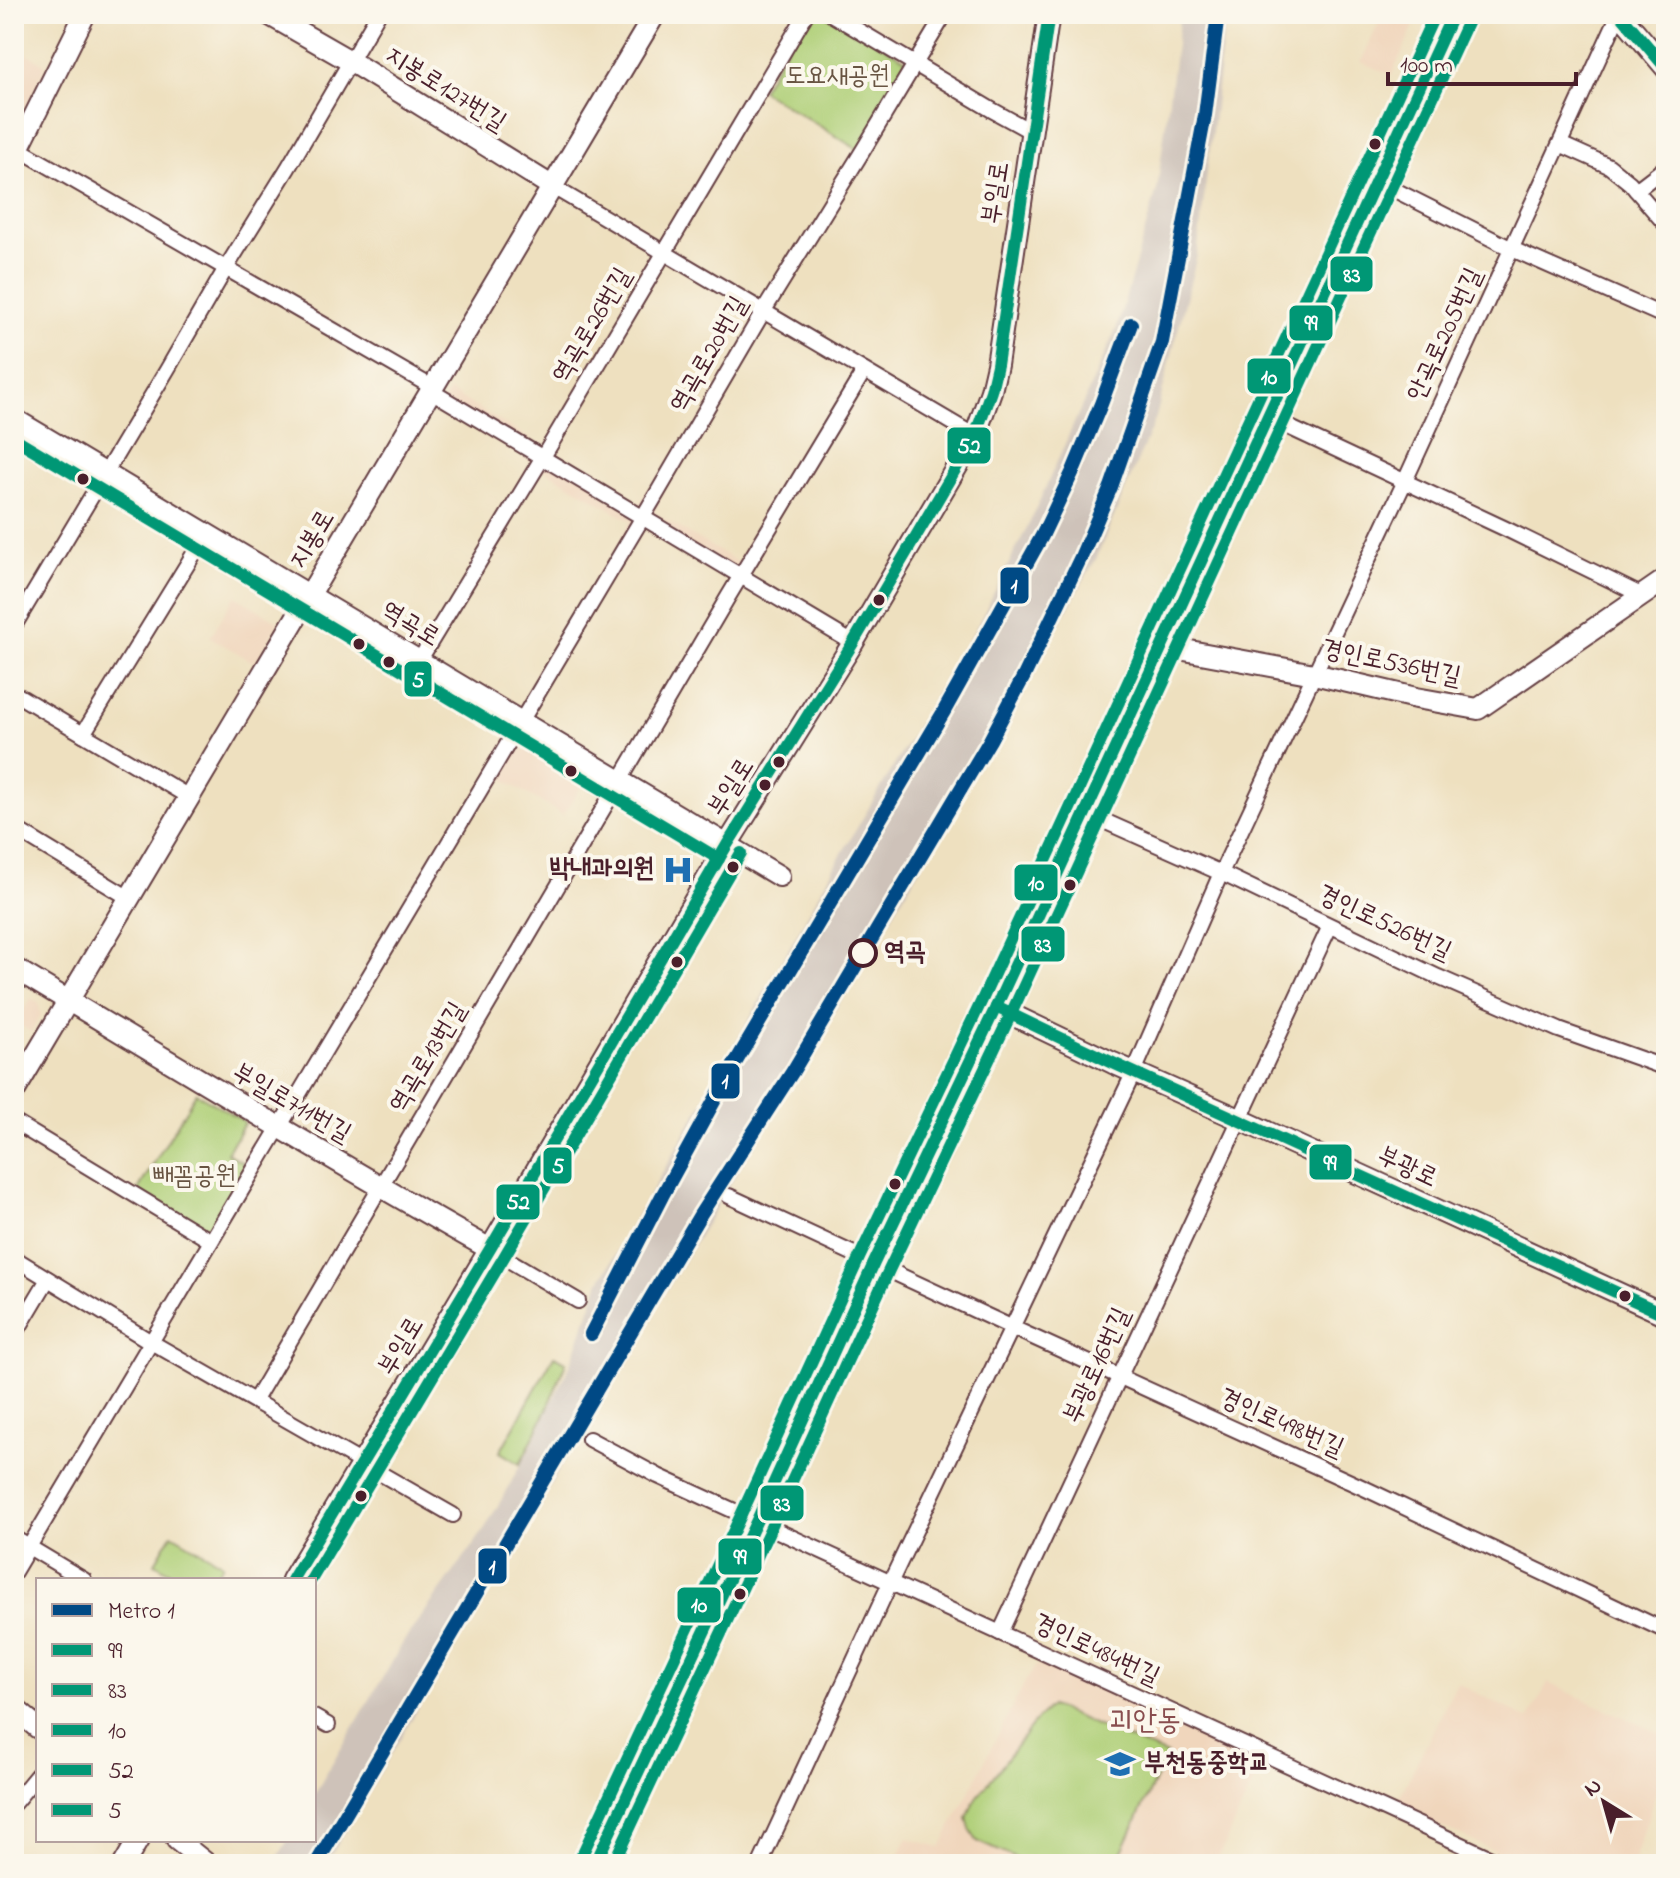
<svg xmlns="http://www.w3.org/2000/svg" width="1680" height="1878" font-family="'Indie Flower','Poor Story',sans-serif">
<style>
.built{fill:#f0d6bc}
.industrial{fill:#cec2b9}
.green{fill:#afcf77;stroke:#7c7751;stroke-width:2}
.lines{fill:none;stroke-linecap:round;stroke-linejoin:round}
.street-casing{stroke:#633c41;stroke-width:18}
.secondary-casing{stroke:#633c41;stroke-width:24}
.primary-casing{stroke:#633c41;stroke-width:28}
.street{stroke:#fff;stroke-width:14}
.secondary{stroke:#fff;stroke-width:20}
.primary{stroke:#fff;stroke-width:24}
.bus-1-casing{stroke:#fbf7ec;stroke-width:18}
.bus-2-casing{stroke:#fbf7ec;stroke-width:18}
.bus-3-casing{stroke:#fbf7ec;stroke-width:18}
.bus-4-casing{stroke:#fbf7ec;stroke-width:18}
.bus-5-casing{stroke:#fbf7ec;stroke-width:18}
.bus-1{stroke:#009775;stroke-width:12}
.bus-2{stroke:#009775;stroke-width:12}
.bus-3{stroke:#009775;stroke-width:12}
.bus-4{stroke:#009775;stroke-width:12}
.bus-5{stroke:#009775;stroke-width:12}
.metro-1-casing{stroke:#fbf7ec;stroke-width:20}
.metro-1{stroke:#004a85;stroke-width:14}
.bus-dot{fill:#4a1f2b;stroke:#fbf7ec;stroke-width:3}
.stop-dot{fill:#fbf7ec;stroke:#4a1f2b;stroke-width:4}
.labels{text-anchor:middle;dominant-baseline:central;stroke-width:8;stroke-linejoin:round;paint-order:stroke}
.park-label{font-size:26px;fill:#685442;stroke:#fbf7ec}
.street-label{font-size:26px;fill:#4a1f2b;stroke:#fbf7ec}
.poi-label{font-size:26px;font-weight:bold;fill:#4a1f2b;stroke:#fbf7ec;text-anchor:end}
.stop-label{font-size:26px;font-weight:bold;fill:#4a1f2b;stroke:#fbf7ec;text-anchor:start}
.quarter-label{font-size:30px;fill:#894e4f;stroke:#fbf7ec}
.line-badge{stroke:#fbf7ec;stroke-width:3}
.badge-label{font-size:22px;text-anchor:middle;font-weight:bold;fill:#fff}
</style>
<rect width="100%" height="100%" fill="#fbf7ec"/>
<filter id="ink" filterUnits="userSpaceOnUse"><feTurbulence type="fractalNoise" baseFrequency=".0125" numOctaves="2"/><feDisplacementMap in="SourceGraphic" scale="16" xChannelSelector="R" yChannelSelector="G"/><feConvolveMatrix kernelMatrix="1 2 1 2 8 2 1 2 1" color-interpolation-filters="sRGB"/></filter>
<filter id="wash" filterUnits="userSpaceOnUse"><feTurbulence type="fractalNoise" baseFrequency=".006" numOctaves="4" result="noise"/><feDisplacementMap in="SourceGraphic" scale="32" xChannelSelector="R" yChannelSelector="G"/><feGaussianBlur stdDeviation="1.8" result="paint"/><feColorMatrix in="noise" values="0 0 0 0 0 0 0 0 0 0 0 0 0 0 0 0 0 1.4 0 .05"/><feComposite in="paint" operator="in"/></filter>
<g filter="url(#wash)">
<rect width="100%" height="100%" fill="#eee0bf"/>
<g class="built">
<path d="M1383 14H1419L1392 75 1361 62Z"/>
<path d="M14 46 46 65 14 135Z"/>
<path d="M449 391 639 504 648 491 661 498 654 513 741 564 742 576 853 643 732 581 643 528 632 546 621 539 631 521 439 407Z"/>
<path d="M235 596 279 622 255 663 210 637Z"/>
<path d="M520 737 586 778 563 815 497 776Z"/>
<path d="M31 998 38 1002 41 1015 31 1032 16 1023Z"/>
<path d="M1044 1663 1254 1759 1260 1769 1215 1864H895L907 1838 941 1847 1025 1682 1036 1666Z"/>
<path d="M1457 1683 1528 1719 1548 1683 1666 1736V1761L1633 1864H1523L1402 1809 1399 1798Z"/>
</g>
<path class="industrial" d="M1180 14H1226L1197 255 1156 417 1097 557 908 889 627 1355 326 1864H274L288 1840H314V1795L404 1641 482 1533 503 1497 532 1444 572 1360 600 1281 714 1083 838 860 978 624 1031 520 1117 327 1157 190Z"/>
<g class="green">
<path d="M806 14H831L915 65 862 152 761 90Z"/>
<path d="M196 1093 245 1122 227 1153 247 1165 207 1232 138 1190Z"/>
<path d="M554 1356 566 1362 547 1410 520 1464 500 1452Z"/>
<path d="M172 1534 223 1564 214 1580H184L155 1563Z"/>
<path d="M1051 1706 1167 1755 1116 1864H1028L977 1841 970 1829 967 1818 973 1803 1038 1718Z"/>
</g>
</g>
<g filter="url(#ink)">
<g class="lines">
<g class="street-casing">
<g id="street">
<path d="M831 14 992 110 1032 132"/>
<path d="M1560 144 1609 166 1630 183 1666 225"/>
<path d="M19 149 425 383 431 391 853 643"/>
<path d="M1377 181 1512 249 1666 317"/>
<path d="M553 187 975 436"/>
<path d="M1636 190 1666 167"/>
<path d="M1267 417 1506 529 1643 596"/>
<path d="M14 626 167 370 226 268 288 168 378 14"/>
<path d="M419 661 552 442 806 14"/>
<path d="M14 693 189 797"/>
<path d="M83 734 206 534"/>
<path d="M1086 813 1221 873 1438 977 1559 1030 1666 1068"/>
<path d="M14 828 129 898"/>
<path d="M14 1122 211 1241"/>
<path d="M729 1196 1013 1328 1368 1490 1666 1631"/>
<path d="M490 1249 578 1301"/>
<path d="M14 1258 151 1342 453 1515"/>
<path d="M14 1336 48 1279"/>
<path d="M255 1400 728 597 864 371"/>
<path d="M589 1439 658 1476 1504 1864"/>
<path d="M14 1538 84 1580"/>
<path d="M14 1572 656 495 763 312 862 152 945 14"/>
<path d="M1000 1633 1330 926"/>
<path d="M314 1717 328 1725"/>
<path d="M14 1803 38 1774"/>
<path d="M760 1864 891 1581 1134 1072 1221 873 1405 481 1619 14"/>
</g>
</g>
<g class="secondary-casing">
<g id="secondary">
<path d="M268 14 350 61 553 187"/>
<path d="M1620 14 1666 68"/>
<path d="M14 157 85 14"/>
<path d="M14 419 779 876"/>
<path d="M1163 646 1314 674 1416 698 1478 709 1666 579"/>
<path d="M14 968C172 1063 330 1159 490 1249"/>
<path d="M996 1007 1113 1063 1239 1119 1666 1315"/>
<path d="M14 1092 655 14"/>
<path d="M292 1580 490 1249 727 845 853 643 975 436 991 391 997 365 1049 14"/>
<path d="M14 1708 38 1728"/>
<path d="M177 1840 207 1864"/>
<path d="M124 1864 138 1840"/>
</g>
</g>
<g class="primary-casing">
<path id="primary" d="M595 1864 757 1520 874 1263 996 1007 1453 14"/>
</g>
<use href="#street" class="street"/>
<use href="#secondary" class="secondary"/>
<use href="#primary" class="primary"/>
<g class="bus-1-casing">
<g id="bus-1">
<path d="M1620 14 1666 68"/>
<path d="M996 1007 1113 1063 1666 1315"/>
<path d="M595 1864 757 1520 874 1263 996 1007 1453 14"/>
</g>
</g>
<g class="bus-2-casing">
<path id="bus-2" d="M613 1864 771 1527 889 1270 1011 1014 1468 21"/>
</g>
<g class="bus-3-casing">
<path id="bus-3" d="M581 1857 742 1513 860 1256 982 1000 1435 14"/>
</g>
<g class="bus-4-casing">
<path id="bus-4" d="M292 1580 490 1249 727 845 853 643 975 436 991 391 997 365 1049 14"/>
</g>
<g class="bus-5-casing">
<g id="bus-5">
<path d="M14 438 719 859"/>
<path d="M311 1580 504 1257 741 853"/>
</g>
</g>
<use href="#bus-1" class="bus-1"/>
<use href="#bus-2" class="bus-2"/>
<use href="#bus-3" class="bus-3"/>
<use href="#bus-4" class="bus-4"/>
<use href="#bus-5" class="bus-5"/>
<g class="metro-1-casing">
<g id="metro-1">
<path d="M591 1334 662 1196 734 1065 943 713 1042 536 1073 471 1101 404 1131 324"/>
<path d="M316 1864 700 1215 793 1071 990 740 1024 676 1081 557 1111 487 1162 342 1205 115 1218 14"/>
</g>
</g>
<use href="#metro-1" class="metro-1"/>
</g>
</g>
<defs>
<g id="hospital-bare" transform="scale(2.4)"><path d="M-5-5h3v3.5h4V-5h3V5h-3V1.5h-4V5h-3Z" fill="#1f6fb2" stroke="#fbf7ec" stroke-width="2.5" paint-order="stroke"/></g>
<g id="school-bare" transform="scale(2.4)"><path d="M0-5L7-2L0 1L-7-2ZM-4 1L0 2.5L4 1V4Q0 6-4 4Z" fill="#1f6fb2" stroke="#fbf7ec" stroke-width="2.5" paint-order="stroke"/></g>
</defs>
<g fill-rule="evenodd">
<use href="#hospital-bare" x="678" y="870"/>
<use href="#school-bare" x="1120" y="1764"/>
</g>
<g class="bus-dot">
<circle cx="1375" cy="144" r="7"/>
<circle cx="83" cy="479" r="7"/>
<circle cx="879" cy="600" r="7"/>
<circle cx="359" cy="644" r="7"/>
<circle cx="389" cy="662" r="7"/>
<circle cx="779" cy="762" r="7"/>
<circle cx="571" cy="771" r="7"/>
<circle cx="765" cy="785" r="7"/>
<circle cx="733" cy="867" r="7"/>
<circle cx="1070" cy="885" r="7"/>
<circle cx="677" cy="962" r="7"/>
<circle cx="895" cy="1184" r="7"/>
<circle cx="1625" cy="1296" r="7"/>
<circle cx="361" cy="1496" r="7"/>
<circle cx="740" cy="1594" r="7"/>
</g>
<circle class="stop-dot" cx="863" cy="953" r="13"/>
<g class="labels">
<g class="park-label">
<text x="837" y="77">도요새공원</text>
<text x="194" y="1177">빼꼼공원</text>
</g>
<g class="street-label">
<text transform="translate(445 90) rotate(32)">지봉로127번길</text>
<text transform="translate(997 193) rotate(-81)">부일로</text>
<text transform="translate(593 326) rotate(-59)">역곡로26번길</text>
<text transform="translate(1446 335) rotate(-65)">안곡로205번길</text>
<text transform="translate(710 355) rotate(-60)">역곡로20번길</text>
<text transform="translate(313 540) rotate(-59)">지봉로</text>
<text transform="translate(410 625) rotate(31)">역곡로</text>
<text transform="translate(1391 664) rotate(12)">경인로536번길</text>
<text transform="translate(732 788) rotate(-58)">부일로</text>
<text transform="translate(1384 924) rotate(25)">경인로526번길</text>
<text transform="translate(429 1058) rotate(-59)">역곡로13번길</text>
<text transform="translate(291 1104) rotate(30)">부일로711번길</text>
<text transform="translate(1407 1168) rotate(25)">부광로</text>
<text transform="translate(402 1347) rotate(-59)">부일로</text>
<text transform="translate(1098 1366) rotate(-65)">부광로16번길</text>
<text transform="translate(1281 1424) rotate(24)">경인로498번길</text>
<text transform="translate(1096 1651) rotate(25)">경인로484번길</text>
</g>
<g class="poi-label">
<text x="654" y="870">박내과의원</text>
<text x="1144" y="1764" text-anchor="start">부천동중학교</text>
</g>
<g class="stop-label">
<text x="884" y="953">역곡</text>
</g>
<g class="quarter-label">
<text x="1145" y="1722">괴안동</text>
</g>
</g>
<g class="line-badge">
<rect x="1329" y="255" width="45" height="38" rx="8" fill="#009775"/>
<rect x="1288" y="304" width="46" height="38" rx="8" fill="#009775"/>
<rect x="1246" y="357" width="46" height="38" rx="8" fill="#009775"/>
<rect x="946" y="426" width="46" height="39" rx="8" fill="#009775"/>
<rect x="999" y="566" width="31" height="39" rx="8" fill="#004a85"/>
<rect x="403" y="660" width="30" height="38" rx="8" fill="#009775"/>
<rect x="1013" y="863" width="46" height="39" rx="8" fill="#009775"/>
<rect x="1020" y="925" width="46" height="38" rx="8" fill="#009775"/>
<rect x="710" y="1062" width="31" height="38" rx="8" fill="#004a85"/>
<rect x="1308" y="1143" width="45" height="38" rx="8" fill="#009775"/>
<rect x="542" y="1146" width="31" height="39" rx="8" fill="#009775"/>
<rect x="495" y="1183" width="46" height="38" rx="8" fill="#009775"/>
<rect x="759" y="1484" width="46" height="38" rx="8" fill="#009775"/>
<rect x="717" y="1537" width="46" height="39" rx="8" fill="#009775"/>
<rect x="477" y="1547" width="31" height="38" rx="8" fill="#004a85"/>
<rect x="676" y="1586" width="46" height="38" rx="8" fill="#009775"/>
</g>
<g class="badge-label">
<text x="1352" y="282">83</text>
<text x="1311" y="330">99</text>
<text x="1269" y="384">10</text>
<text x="969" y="453">52</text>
<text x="1014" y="593">1</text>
<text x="418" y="687">5</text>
<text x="1036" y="890">10</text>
<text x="1043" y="952">83</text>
<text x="725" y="1088">1</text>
<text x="1330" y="1170">99</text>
<text x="558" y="1173">5</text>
<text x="518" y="1209">52</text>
<text x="782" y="1511">83</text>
<text x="740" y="1564">99</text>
<text x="492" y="1574">1</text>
<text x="699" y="1612">10</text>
</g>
<rect width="1680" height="1878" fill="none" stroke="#fbf7ec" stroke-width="48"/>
<rect x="36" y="1578" width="280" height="264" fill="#fbf7ec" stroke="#b4a19f" stroke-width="2"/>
<rect x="52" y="1604" width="40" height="12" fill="#004a85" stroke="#b4a19f" stroke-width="2"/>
<text x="108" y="1618" font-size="24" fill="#4a1f2b">Metro 1</text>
<rect x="52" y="1644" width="40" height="12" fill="#009775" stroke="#b4a19f" stroke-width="2"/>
<text x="108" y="1658" font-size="24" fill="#4a1f2b">99</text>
<rect x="52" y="1684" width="40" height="12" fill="#009775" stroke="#b4a19f" stroke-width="2"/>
<text x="108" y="1698" font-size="24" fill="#4a1f2b">83</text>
<rect x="52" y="1724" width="40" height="12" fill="#009775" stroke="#b4a19f" stroke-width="2"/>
<text x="108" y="1738" font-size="24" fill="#4a1f2b">10</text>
<rect x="52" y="1764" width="40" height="12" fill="#009775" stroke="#b4a19f" stroke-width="2"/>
<text x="108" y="1778" font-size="24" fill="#4a1f2b">52</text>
<rect x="52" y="1804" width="40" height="12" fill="#009775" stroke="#b4a19f" stroke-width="2"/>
<text x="108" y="1818" font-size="24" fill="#4a1f2b">5</text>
<g transform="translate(1604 1802) rotate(323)" stroke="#fbf7ec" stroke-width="6" paint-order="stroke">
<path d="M0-6L14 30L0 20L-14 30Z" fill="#4a1f2b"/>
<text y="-12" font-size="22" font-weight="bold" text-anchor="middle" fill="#4a1f2b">N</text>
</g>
<path d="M1388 72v12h188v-12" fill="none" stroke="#4a1f2b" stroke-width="4"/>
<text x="1400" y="72" font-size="24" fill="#4a1f2b" stroke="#fbf7ec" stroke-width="6" paint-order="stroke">100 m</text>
</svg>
